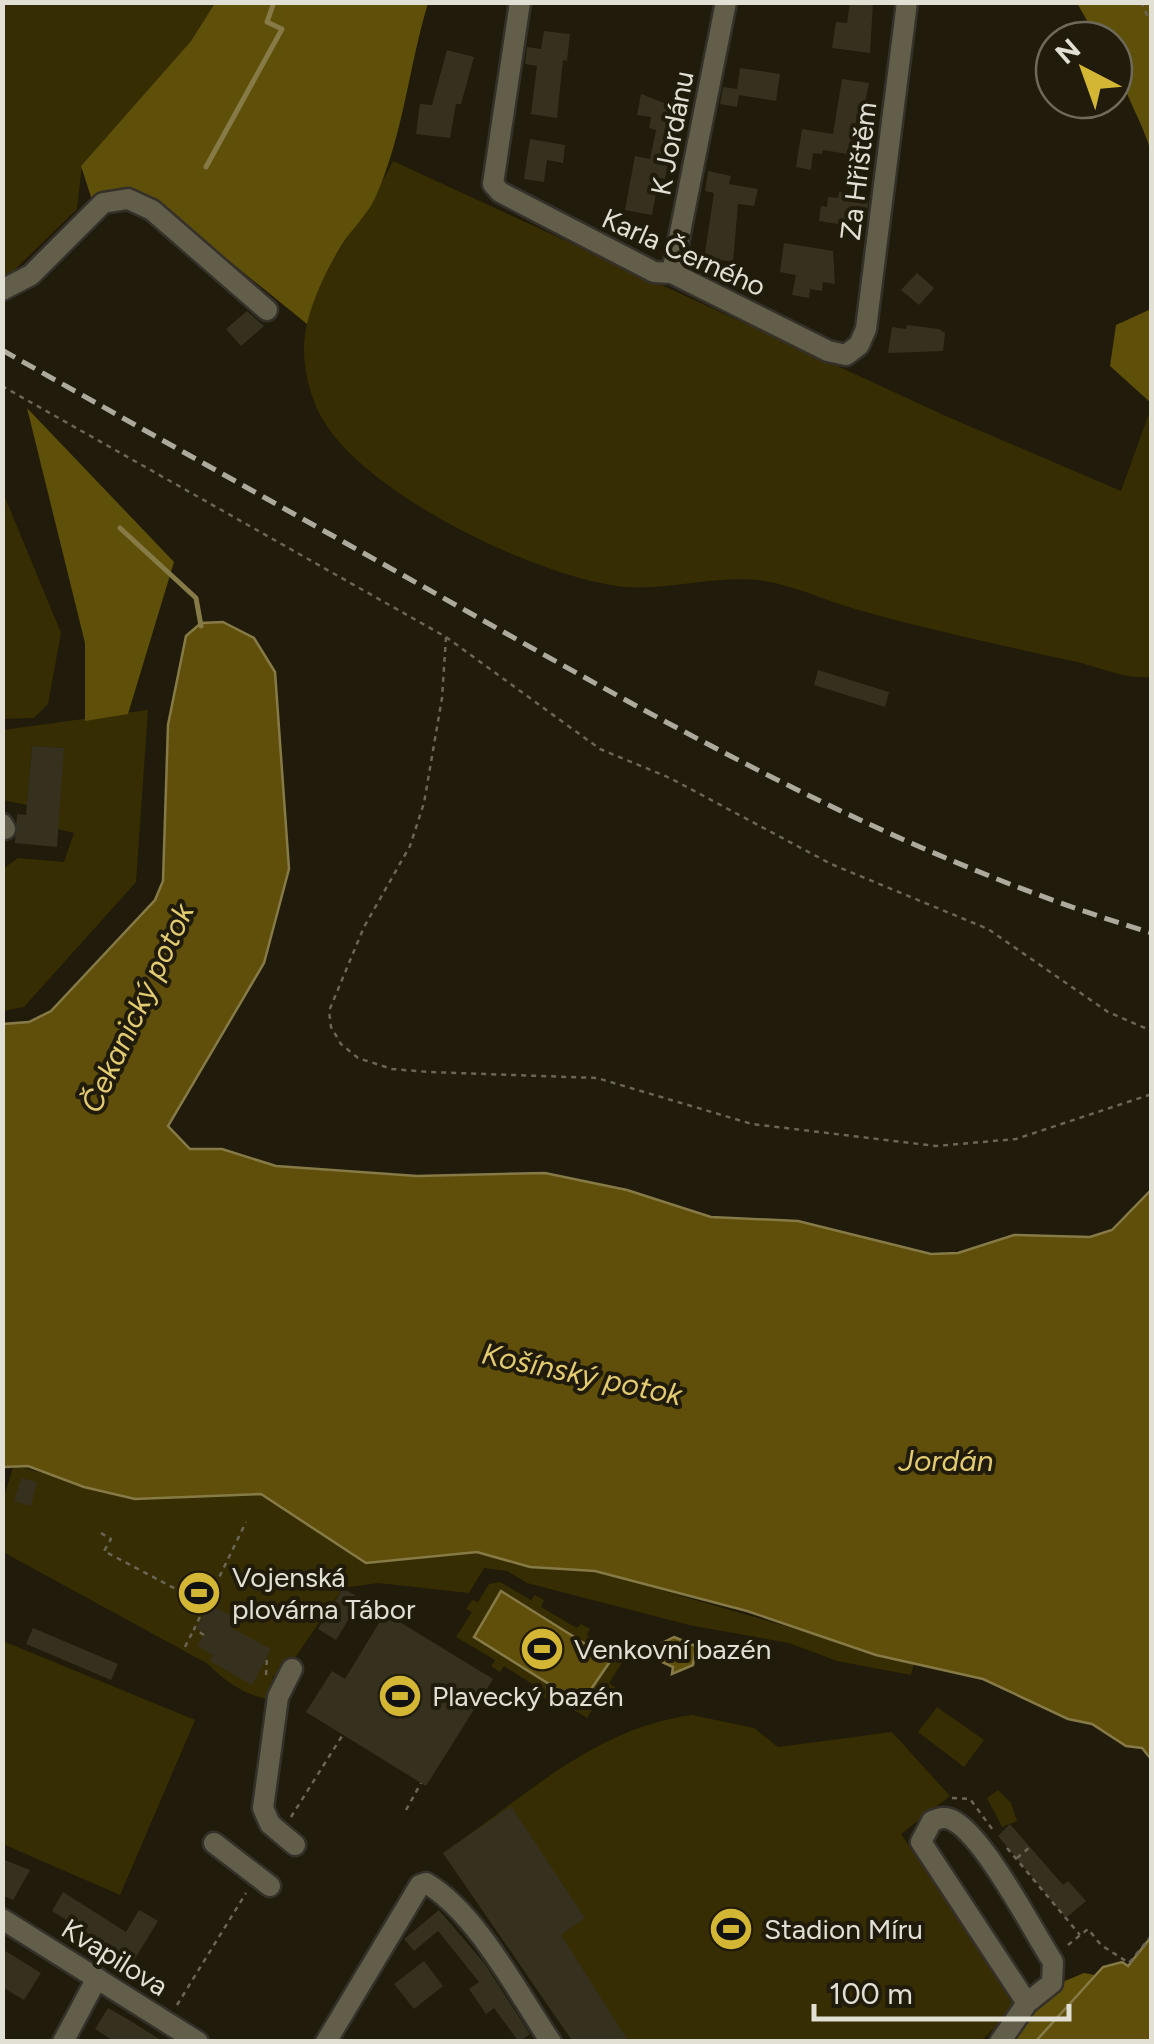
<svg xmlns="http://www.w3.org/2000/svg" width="1154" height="2044" font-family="Figtree,sans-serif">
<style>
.green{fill:#372d02}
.forest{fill:#5e4f09}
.water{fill:#5f4f0a;stroke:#867a47;stroke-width:2.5}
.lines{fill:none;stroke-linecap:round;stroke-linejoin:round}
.stream{stroke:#867a47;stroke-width:5}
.building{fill:#36311f}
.minor-casing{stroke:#35312a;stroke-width:25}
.path{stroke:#6a6557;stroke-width:2.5;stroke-dasharray:5 5;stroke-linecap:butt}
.minor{stroke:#635e4a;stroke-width:20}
.rail{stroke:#adaa9d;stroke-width:5;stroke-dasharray:15 8;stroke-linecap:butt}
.labels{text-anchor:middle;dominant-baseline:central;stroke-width:8;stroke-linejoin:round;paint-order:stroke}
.street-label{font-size:28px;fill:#e2dfd4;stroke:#201b0a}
.poi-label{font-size:28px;fill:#e2dfd4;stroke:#201b0a;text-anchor:start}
.water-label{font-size:30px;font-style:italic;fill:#e2cb70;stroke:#201b0a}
</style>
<rect width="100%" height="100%" fill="#201b0a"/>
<g class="green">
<path d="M3 3H215L191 41 82 165 77 209 3 281Z"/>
<path d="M393 161 948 417 1121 491 1151 408 1149 677C1120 679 1096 665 1068 660 999 645 930 630 862 611 832 603 805 590 775 583 724 571 669 593 617 586 534 575 370 496 325 423 308 397 300 358 306 328 318 267 367 216 393 161Z"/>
<path d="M2 490 61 633 48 704 34 718 3 719Z"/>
<path d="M148 710 136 882 24 1007 3 1011V869L18 858 64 862 74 833 57 829 63 748 32 746 27 805 3 800V730Z"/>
<path d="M14 1465 135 1499 261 1494 366 1563 477 1552 530 1567 595 1571 914 1663 911 1675 837 1661 789 1643 689 1625 527 1583 507 1571 484 1568 469 1593 378 1583 343 1588 283 1675 273 1676 270 1699C249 1698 224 1681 208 1664L3 1552V1499Z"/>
<path d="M500 1582 531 1600 535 1595 544 1600 541 1607 577 1628 581 1624 590 1629 587 1635 625 1658 609 1683 615 1687 609 1696 603 1693 587 1718 550 1695 546 1699 538 1694 540 1689 504 1666 500 1672 491 1666 495 1660 456 1637 472 1612 466 1609 472 1600 478 1602 489 1584Z"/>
<path d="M3 1641 195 1720 120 1895 3 1844Z"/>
<path d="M937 1707 984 1740 964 1767 918 1732Z"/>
<path d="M692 1715 754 1728 778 1747 892 1732 950 1796 901 1834 1017 2006 981 2041H573L443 1853C523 1799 593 1728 692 1715Z"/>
<path d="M998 1790 1011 1803 1017 1821 1002 1827 987 1798Z"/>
</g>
<g class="forest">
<path d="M215 3H428C409 66 403 136 376 196 369 212 355 226 345 240 329 265 314 295 307 324L175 217 91 197 81 166 191 41Z"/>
<path d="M1077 3H1151V152C1140 113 1114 81 1114 40H1098Z"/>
<path d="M1151 309V403L1110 366 1116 325Z"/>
<path d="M27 408 174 562 128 714 85 721V643Z"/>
<path d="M1084 1973 1095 1975 1036 2041 1010 2042 1060 1983Z"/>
</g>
<g class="water">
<path d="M223 622 254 638 275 672 289 869 264 963 168 1126 190 1149H222L276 1166 417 1176 545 1173 627 1190 711 1217 798 1221 931 1254 958 1253 1014 1235 1090 1237 1112 1230 1151 1190V1759L1142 1748 1126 1746 1092 1724 1068 1719 983 1679 876 1655 747 1611 595 1571 530 1567 477 1552 366 1563 261 1494 135 1499 84 1487 28 1466 3 1467V1024L29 1022 51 1011 155 900 163 881 168 725 186 636 201 623Z"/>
<path d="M501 1591 611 1660 581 1704 474 1637Z"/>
<path d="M674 1637 696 1646 693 1665 672 1674 673 1667 662 1662V1643Z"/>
<path d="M1151 1937V2041H1036L1103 1967 1122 1962 1128 1966Z"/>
</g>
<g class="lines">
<g class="stream">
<path d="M206 167 282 29 267 22 274 2"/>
<path d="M120 528 196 598 201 626"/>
</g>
</g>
<g class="building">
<path d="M850 2H873L870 53 832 48 836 22 847 23Z"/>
<path d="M544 31 570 34 567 61 563 60 557 118 531 114 537 66 525 64 527 47 541 49Z"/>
<path d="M447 50 474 57 461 104H456L450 138 416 134 420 104 432 105Z"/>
<path d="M740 68 780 74 776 101 739 95 737 107 720 104 723 87 737 89Z"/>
<path d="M842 79 869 83 858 138 862 139 860 156 823 150 822 154 813 153 811 170 796 167 802 129 833 134Z"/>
<path d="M641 94 677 108 665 179 659 178 652 215 625 210 635 156 650 159 656 130 649 128 651 117 637 115Z"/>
<path d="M530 139 565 145 563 163 547 160 544 182 524 179Z"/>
<path d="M708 171 731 176 729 184 758 189 754 206 738 204 733 262 722 260 721 269 703 266 714 193 705 191Z"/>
<path d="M839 192 869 196 867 212 852 210 850 226 819 221 821 206 827 207 828 197 838 198Z"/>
<path d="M784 243 833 251 835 284 823 282 822 291 810 289 809 298 792 295 796 275 780 272Z"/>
<path d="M917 273 934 288 919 305 901 290Z"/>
<path d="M247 311 264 326 241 346 226 329Z"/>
<path d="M907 325 939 329 945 333 943 351 888 353 892 327 906 329Z"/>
<path d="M818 670 889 692 885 707 814 685Z"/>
<path d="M32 746 64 748 57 847 15 843 17 814 26 815Z"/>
<path d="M21 1478 37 1482 31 1506 14 1501Z"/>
<path d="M343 1588 361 1599 336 1640 318 1629Z"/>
<path d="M209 1604 235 1618 230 1627 271 1649 252 1685 210 1661 213 1655 197 1646 205 1633 196 1628Z"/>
<path d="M385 1613 493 1679 426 1786 306 1712 332 1671 345 1679Z"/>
<path d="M33 1628 118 1664 111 1680 26 1644Z"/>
<path d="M511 1806 585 1918 561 1935 629 2042H573L443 1853Z"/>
<path d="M1010 1824 1063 1885 1068 1881 1086 1901 1066 1918 998 1836Z"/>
<path d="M2 1859 30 1870 13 1900 2 1895Z"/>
<path d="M63 1892 126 1932 139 1910 158 1921 133 1962 52 1911Z"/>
<path d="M439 1910 485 1964 530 2034 519 2042 494 2008 486 2014 469 1989 479 1982 438 1931 414 1951 404 1939Z"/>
<path d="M2 1949 41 1973 24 2000 2 1987Z"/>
<path d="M424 1961 443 1986 414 2009 394 1984Z"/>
<path d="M108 2008 129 2020 164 2042H115L95 2029Z"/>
</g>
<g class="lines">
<g class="minor-casing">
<g id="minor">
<path d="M520 2 493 184 500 192 654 272 672 273 828 351 846 355 859 345 866 329 907 2"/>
<path d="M672 273 726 2"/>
<path d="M2 290 31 275 103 203 128 199 152 210 267 310"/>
<path d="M2 824 5 829"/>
<path d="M292 1669 278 1697 263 1808 270 1824 295 1845"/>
<path d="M214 1843 270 1886"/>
<path d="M2 1919 198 2042"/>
<path d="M63 2042 97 1978"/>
<path d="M326 2042 420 1885 426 1883C476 1912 518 1993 551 2042"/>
<path d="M1000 2042 1027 2003 1052 1983 1053 1962C1032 1929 985 1838 954 1821 946 1816 940 1818 932 1821L921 1842 1027 2003"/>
</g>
</g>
<g class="path">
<path d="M1141 2 1152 25"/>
<path d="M2 386 446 637 600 749 670 778 831 864 988 929 1108 1012 1152 1031"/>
<path d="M446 637 442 698 424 803 410 846 364 927 329 1011 331 1027 341 1044 358 1058 392 1069 429 1072 597 1078 752 1124 936 1146 1016 1139 1152 1094"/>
<path d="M101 1533 111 1539 104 1551 206 1605"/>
<path d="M204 1635 194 1629 246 1522"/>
<path d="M185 1647 193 1631"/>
<path d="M266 1675 267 1656"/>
<path d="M952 1798 970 1799 993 1830"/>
<path d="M406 1810 421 1783"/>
<path d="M291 1817 342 1736"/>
<path d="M1007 1848 1080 1935"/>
<path d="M1017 1858 1030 1847"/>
<path d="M1068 1945 1088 1929 1101 1945 1129 1963 1152 1935"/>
<path d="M177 2005 246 1893"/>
</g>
<use href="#minor" class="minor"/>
<path class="rail" d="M2 350C158 438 314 525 470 613 689 737 909 860 1152 933"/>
</g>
<defs>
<g id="stadium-disc" transform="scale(2.25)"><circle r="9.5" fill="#d4b635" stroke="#201b0a"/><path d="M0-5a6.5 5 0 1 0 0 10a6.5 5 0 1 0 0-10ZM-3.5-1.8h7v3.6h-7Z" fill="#111"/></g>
</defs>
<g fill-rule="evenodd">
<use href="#stadium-disc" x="199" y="1593"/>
<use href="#stadium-disc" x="542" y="1649"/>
<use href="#stadium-disc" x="400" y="1696"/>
<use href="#stadium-disc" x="731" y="1929"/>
</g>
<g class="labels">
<g class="street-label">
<text transform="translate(672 133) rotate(-79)">K Jordánu</text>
<text transform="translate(858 171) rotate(-83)">Za Hřištěm</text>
<text transform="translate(684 252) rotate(24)">Karla Černého</text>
<text transform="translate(115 1957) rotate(32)">Kvapilova</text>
</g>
<g class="poi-label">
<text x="232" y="1577">Vojenská<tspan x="232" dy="32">plovárna Tábor</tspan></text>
<text x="574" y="1649">Venkovní bazén</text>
<text x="432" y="1696">Plavecký bazén</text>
<text x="764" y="1929">Stadion Míru</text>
</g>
<g class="water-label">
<text transform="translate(137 1008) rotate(-65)">Čekanický potok</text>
<text transform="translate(582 1374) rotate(12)">Košínský potok</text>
<text x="946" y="1460">Jordán</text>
</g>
</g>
<rect width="1154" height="2044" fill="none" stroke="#e2dfd4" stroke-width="10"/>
<g transform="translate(1084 70) rotate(319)"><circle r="48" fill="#201b0a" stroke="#6e695b" stroke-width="2.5"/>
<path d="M0-8L18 38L0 25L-18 38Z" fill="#d4b635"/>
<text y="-15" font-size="28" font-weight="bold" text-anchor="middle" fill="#e2dfd4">N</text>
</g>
<path d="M814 2004v15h255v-15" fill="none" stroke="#e2dfd4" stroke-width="5"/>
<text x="829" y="2004" font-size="30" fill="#e2dfd4" stroke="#201b0a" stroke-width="8" paint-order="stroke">100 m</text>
</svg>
